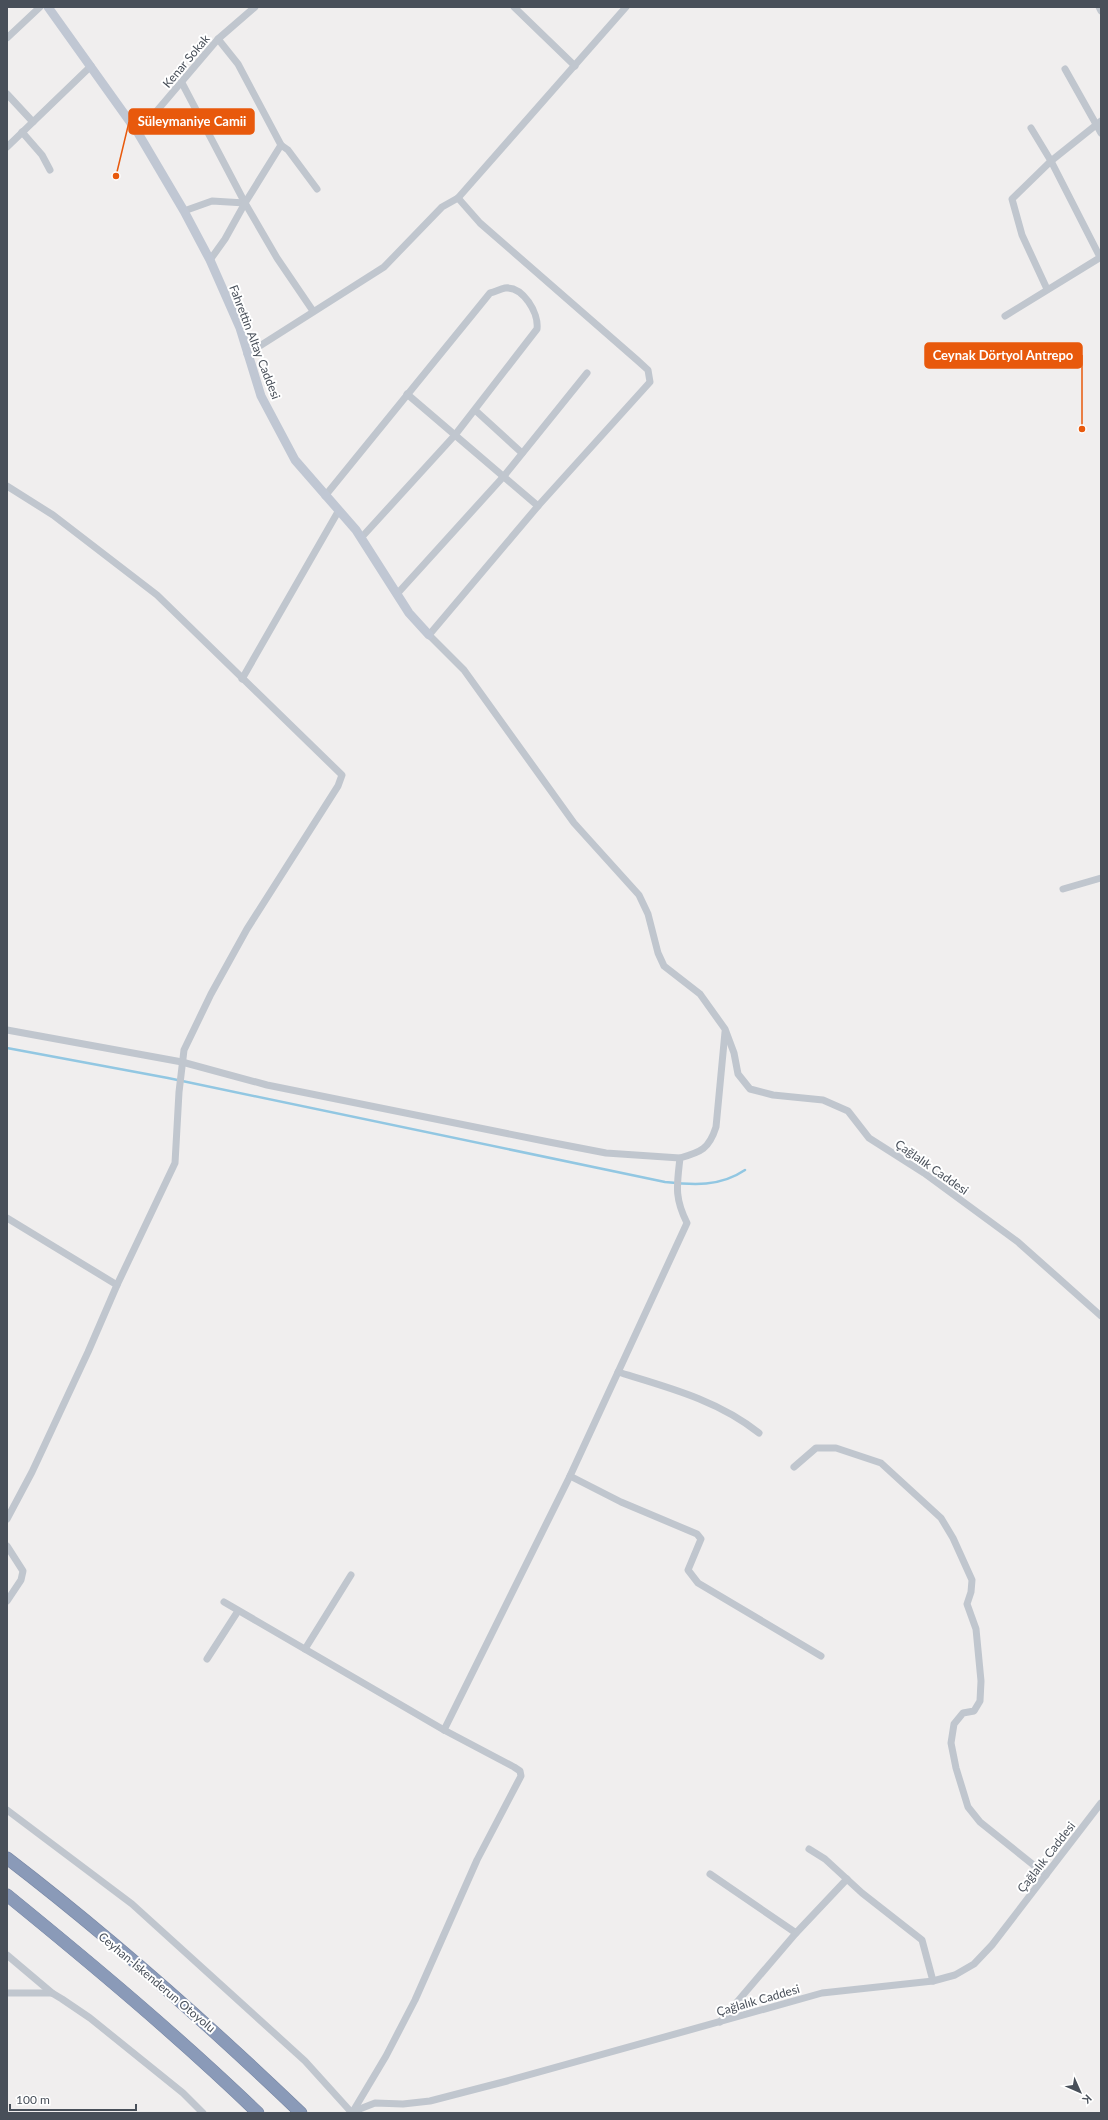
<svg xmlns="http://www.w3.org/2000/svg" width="1108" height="2120" font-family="Lato,sans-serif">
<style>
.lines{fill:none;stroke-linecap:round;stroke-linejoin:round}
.stream{stroke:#92c7e2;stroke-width:2.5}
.highway-casing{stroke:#7685a3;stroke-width:13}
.street{stroke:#c0c6ce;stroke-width:7}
.secondary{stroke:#c0c7d3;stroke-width:9}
.highway{stroke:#8a9ab8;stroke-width:12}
.labels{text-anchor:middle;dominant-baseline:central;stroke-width:4;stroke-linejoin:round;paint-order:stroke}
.street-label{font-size:12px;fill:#484f59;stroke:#fff}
.leader{fill:none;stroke:#e8590c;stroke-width:1.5}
.callout-dot{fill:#e8590c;stroke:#fff;stroke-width:1.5}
.callout{fill:#e8590c;stroke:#e8590c;stroke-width:1.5}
.callout-label{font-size:13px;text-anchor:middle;font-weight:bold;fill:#fff}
</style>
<rect width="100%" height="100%" fill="#f0eeee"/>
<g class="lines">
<path class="stream" d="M7 1048 168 1078 665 1182C693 1185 720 1187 745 1170"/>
<g class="highway-casing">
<g id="highway">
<path d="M7 1858C110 1937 207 2023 301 2113"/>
<path d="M7 1895C93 1965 178 2036 258 2113"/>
</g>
</g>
<g class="street">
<path d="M514 7 575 66"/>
<path d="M1099 7 1101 11"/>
<path d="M7 38 40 7"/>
<path d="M218 39 238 64 281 145 288 150 317 189"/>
<path d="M1065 69 1101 133"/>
<path d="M182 83 245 203 277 258 313 311"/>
<path d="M7 94 33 122"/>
<path d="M1031 128 1051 161 1100 257"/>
<path d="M22 132 42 155 50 170"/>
<path d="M138 133 218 39 255 7"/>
<path d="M7 147 91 66"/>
<path d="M458 198 480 223 637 360 648 370 650 382 538 506 429 635 464 670 574 823 639 895 648 914 658 953 664 966 700 994 725 1029 734 1053 738 1074 750 1089 773 1095 823 1100 848 1111 869 1138 924 1173 1018 1242 1101 1316"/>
<path d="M184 211 212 201 245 203"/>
<path d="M210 260 225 239 245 203 281 145"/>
<path d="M1047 289 1022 235 1012 199 1051 161 1101 121"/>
<path d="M1005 316 1101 257"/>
<path d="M247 354 384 267 442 207 458 198 626 7"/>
<path d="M407 394 538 506"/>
<path d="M475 410 522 453"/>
<path d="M7 486 53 515 157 595 342 775 338 786 247 929 211 994 184 1050 179 1092 175 1163 117 1285 88 1352 32 1472 7 1519"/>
<path d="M325 496 490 293C495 292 500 289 505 288 523 286 539 313 537 329L455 435 361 538"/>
<path d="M397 594 504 476 587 373"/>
<path d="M242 679 339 510"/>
<path d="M1063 889 1101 878"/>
<path d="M7 1030 182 1062 267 1085 549 1142 606 1153 680 1158"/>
<path d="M7 1218 117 1285"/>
<path d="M618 1372C667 1387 718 1400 759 1433"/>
<path d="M794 1467 816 1448H836L881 1463 941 1518 953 1538 972 1580 971 1592 967 1604 976 1629 981 1681 980 1701 974 1711 963 1713 954 1724 951 1743 956 1768 968 1807 980 1822 1046 1875"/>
<path d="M570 1476 621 1502 697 1534 701 1539 688 1570 698 1583 821 1656"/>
<path d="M7 1546 23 1571 21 1580 7 1601"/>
<path d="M305 1649 351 1575"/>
<path d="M207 1659 238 1611"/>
<path d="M444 1730 570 1476 687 1223C674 1197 677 1185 680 1158 701 1152 709 1149 716 1127L725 1032"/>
<path d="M7 1810 132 1904 305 2061 352 2113 386 2056 415 2000 477 1860 521 1776 520 1771 514 1767 444 1730 224 1602"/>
<path d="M809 1849 825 1859 862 1893 922 1940 933 1981"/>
<path d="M710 1874 796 1933"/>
<path d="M7 1955 52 1993"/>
<path d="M7 1993H52L62 1999 90 2018 183 2093 203 2113"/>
<path d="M720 2022 796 1933 847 1879"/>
<path d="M352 2112 375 2103 403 2104 430 2101 507 2081 822 1993 933 1981 955 1975 974 1964 992 1945 1101 1803"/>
</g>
<path class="secondary" d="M48 7 138 133 184 211 210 260 240 328 261 396 295 460 356 530 409 613 429 635"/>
<use href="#highway" class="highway"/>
</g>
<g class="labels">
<g class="street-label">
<text transform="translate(186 61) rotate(-50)">Kenar Sokak</text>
<text transform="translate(255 342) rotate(69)">Fahrettin Altay Caddesi</text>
<text transform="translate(932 1167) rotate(35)">Çağlalık Caddesi</text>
<text transform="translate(1046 1857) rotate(-52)">Çağlalık Caddesi</text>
<text transform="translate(157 1982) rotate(40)">Ceyhan-İskenderun Otoyolu</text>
<text transform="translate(758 2000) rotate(-16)">Çağlalık Caddesi</text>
</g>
</g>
<path class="leader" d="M116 176L129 122M1082 429L1082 355"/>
<g class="callout-dot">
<circle cx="116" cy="176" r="4"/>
<circle cx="1082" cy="429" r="4"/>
</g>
<g class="callout">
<rect x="129" y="109" width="125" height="25" rx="4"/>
<rect x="925" y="343" width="157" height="25" rx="4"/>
</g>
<g class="callout-label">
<text x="192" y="126">Süleymaniye Camii</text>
<text x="1003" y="360">Ceynak Dörtyol Antrepo</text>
</g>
<rect width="1108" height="2120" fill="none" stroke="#484f59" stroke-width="16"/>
<g transform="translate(1080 2092) rotate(135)" stroke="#ffffff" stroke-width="3" paint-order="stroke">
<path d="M0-3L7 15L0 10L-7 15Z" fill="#484f59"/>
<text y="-6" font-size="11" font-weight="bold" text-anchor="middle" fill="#484f59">K</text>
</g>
<path d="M10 2104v6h126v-6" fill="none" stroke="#484f59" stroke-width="2"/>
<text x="16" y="2104" font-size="12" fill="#484f59" stroke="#ffffff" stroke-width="3" paint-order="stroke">100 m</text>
</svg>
